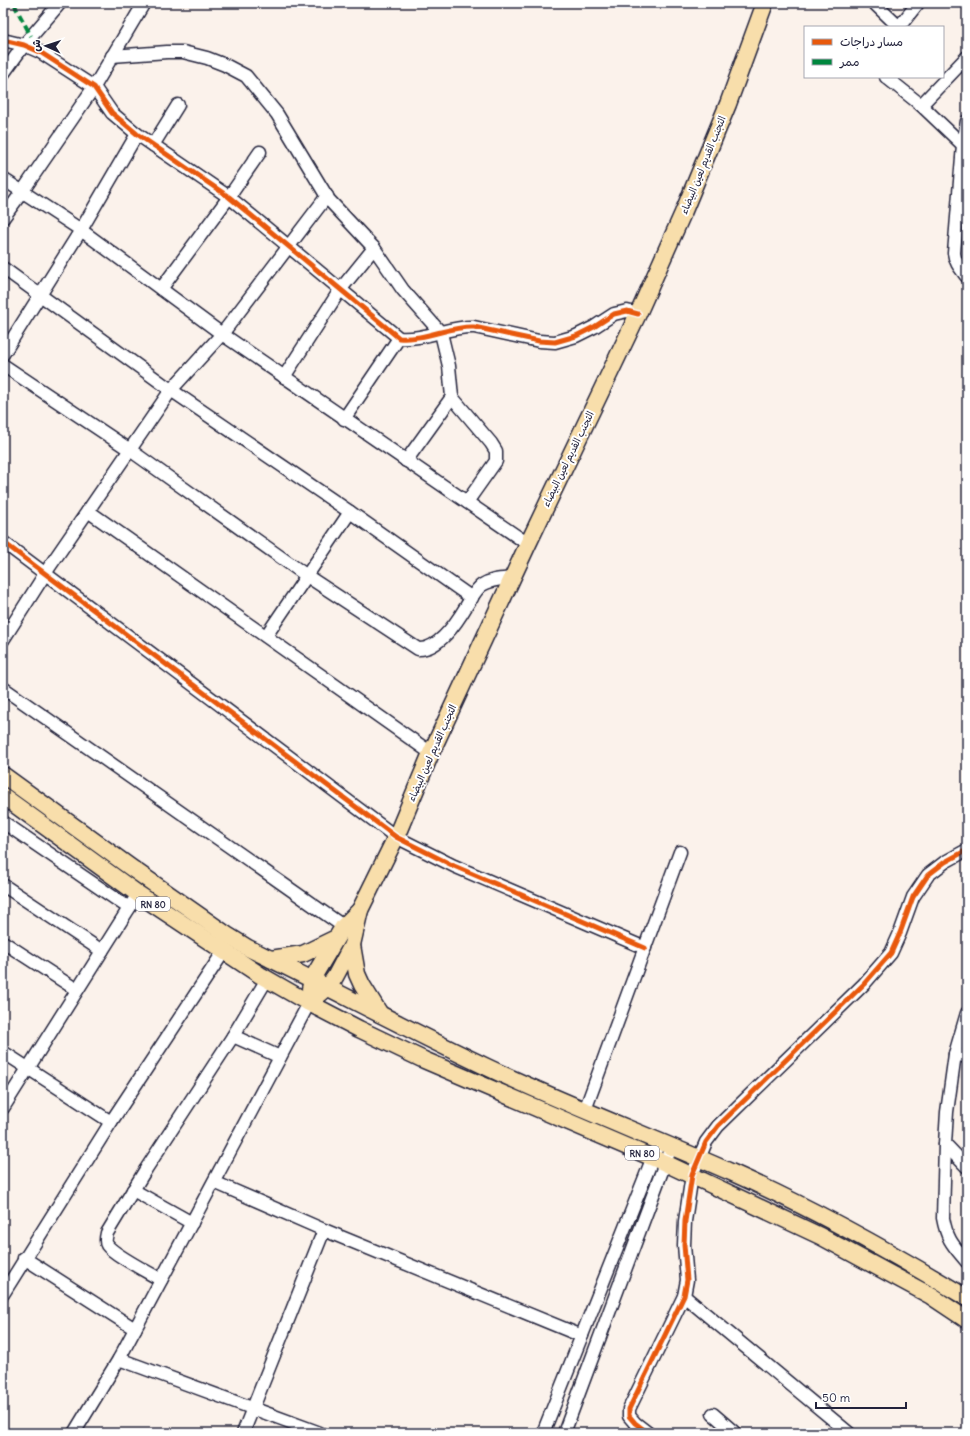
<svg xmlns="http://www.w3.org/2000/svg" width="970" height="1436" font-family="Delius,'Playpen Sans Arabic',sans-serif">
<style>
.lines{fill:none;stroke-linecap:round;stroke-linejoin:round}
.minor-casing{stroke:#22223b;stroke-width:15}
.major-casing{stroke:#22223b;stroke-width:19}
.minor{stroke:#fff;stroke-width:12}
.major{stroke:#f8deab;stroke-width:16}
.quiet{stroke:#00873e;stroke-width:4;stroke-dasharray:8 4;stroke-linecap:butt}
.cycleway-casing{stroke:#fff;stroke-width:8}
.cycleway{stroke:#e8590c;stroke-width:5}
.labels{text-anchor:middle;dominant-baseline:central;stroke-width:4;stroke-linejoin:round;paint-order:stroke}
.shield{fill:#fff;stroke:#646476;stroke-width:1}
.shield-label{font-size:9px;font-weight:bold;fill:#22223b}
.street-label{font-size:10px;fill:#22223b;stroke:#fff}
</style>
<rect width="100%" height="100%" fill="#fbf2eb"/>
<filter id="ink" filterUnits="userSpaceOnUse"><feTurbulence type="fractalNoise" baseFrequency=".025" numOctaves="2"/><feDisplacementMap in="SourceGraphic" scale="8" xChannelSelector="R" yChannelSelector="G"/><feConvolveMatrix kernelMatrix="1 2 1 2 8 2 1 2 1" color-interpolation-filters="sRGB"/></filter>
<g filter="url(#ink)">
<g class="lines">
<g class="minor-casing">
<g id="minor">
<path d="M874 3 899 27"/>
<path d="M899 27 918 3"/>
<path d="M3 40 24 45 40 52 94 87 112 113 137 134 229 197 399 338C427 340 448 326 474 327L539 341 555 342 576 336 594 327 614 314 627 311 638 314"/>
<path d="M112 56 167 52H183L207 58 225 65 246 76 277 114 329 200 374 248 403 290 441 333 449 366 452 397 406 461"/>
<path d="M3 74 24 45 60 3"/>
<path d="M886 77 921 105 963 145H967"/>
<path d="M921 105 967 57"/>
<path d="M967 121 963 145 954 253C955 263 961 269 967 277"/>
<path d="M153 145 178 105"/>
<path d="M3 179 81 230 222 334 528 544"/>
<path d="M3 218 22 192 94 87 144 3"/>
<path d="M3 268 171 390 350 512 472 598"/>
<path d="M161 289 229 197 260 152"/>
<path d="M3 354 81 230 137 134"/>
<path d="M3 365 130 450 307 576 418 649C439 650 457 622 467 605 471 599 476 589 482 585 491 579 502 579 512 578"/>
<path d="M284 377 340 290 374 248"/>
<path d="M452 397 491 443 496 451V461L467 502"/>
<path d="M344 419 399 338"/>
<path d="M88 511 431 753"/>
<path d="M3 542 396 837 454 866 645 948"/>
<path d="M266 636 350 512"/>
<path d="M3 640 50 566 171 390 222 334 327 196"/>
<path d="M3 688 350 931"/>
<path d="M3 822 129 908"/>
<path d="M3 885 102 951"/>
<path d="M3 942 77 990"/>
<path d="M967 1013 955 1054 947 1112 945 1144 967 1167"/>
<path d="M233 1036 267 979"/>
<path d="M3 1052 111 1122"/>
<path d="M955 1054 967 1057"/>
<path d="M3 1108 138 894"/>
<path d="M585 1110 680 852"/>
<path d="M945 1144 943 1218C947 1240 953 1245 967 1262"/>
<path d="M214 1182 324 1230 243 1433"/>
<path d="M133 1190 192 1223"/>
<path d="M324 1230 582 1336"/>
<path d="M24 1258 135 1329"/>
<path d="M161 1280C150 1273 114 1255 107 1245 105 1242 106 1237 107 1233L146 1169 233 1036 280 1057"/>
<path d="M3 1294 111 1122 224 951"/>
<path d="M684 1296 849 1433"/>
<path d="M119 1359 320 1433"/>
<path d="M713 1414 735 1433"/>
<path d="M74 1433 119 1359 309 1003"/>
<path d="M543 1433 659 1142"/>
<path d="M564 1433 671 1147"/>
<path d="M648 1433 635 1423 629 1416V1409L684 1296 687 1280 684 1245 685 1221 692 1175 706 1142 718 1126 864 984 891 953 900 933 913 897 928 875 945 862 967 850"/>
</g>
</g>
<g class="major-casing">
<g id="major">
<path d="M3 775 130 867 227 935 248 948C329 987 408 1030 489 1068 569 1106 652 1137 733 1173 814 1209 891 1252 967 1298"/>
<path d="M3 796 138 894 260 975 309 1003 359 1029 424 1060 665 1163 820 1236 931 1296 967 1320"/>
<path d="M352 945 357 974 362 985 380 1014"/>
<path d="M271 959 303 954 336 938"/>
<path d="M310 989 312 979 343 927 360 910"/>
<path d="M309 1003 327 988 335 977 352 945 360 910 396 837 431 753 528 544 638 314 683 213 728 104 765 3"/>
</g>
</g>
<use href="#minor" class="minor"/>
<use href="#major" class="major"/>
<path class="quiet" d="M15 3 16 8 31 36"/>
<g class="cycleway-casing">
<g id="cycleway">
<path d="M3 40 24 45 40 52 94 87 112 113 137 134 229 197 399 338C427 340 448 326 474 327L539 341 555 342 576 336 594 327 614 314 627 311 638 314"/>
<path d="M3 542 396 837 454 866 645 948"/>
<path d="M648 1433 635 1423 629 1416V1409L684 1296 687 1280 684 1245 685 1221 692 1175 706 1142 718 1126 864 984 891 953 900 933 913 897 928 875 945 862 967 850"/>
</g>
</g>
<use href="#cycleway" class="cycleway"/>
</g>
</g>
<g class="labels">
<g class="shield">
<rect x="136" y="897" width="34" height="14" rx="3"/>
<rect x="625" y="1146" width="34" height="14" rx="3"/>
</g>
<g class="shield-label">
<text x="153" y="904">RN 80</text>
<text x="642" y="1153">RN 80</text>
</g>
<g class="street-label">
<text transform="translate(703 165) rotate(-68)">التجنب القديم لعين البيضاء</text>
<text transform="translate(568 459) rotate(-64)">التجنب القديم لعين البيضاء</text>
<text transform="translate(432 753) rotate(-66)">التجنب القديم لعين البيضاء</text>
</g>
</g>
<rect width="970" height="1436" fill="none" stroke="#fff" stroke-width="16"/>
<rect x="8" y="8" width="954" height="1420" fill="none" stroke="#22223b" stroke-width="1.5" filter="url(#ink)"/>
<rect x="804" y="26" width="140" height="52" fill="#ffffff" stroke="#a7a7b1"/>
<rect x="812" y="39" width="20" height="6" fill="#e8590c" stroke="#a7a7b1"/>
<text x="840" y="46" font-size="12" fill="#22223b">مسار دراجات</text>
<rect x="812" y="59" width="20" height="6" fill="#00873e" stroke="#a7a7b1"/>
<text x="840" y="66" font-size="12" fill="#22223b">ممر</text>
<g transform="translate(46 46) rotate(273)" stroke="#ffffff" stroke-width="3" paint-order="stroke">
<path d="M0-3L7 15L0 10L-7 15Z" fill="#22223b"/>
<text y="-6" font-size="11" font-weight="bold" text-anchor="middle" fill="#22223b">ش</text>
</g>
<path d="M816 1402v6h90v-6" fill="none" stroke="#22223b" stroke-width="2"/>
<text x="822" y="1402" font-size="12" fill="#22223b" stroke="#ffffff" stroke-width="3" paint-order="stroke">50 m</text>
</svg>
